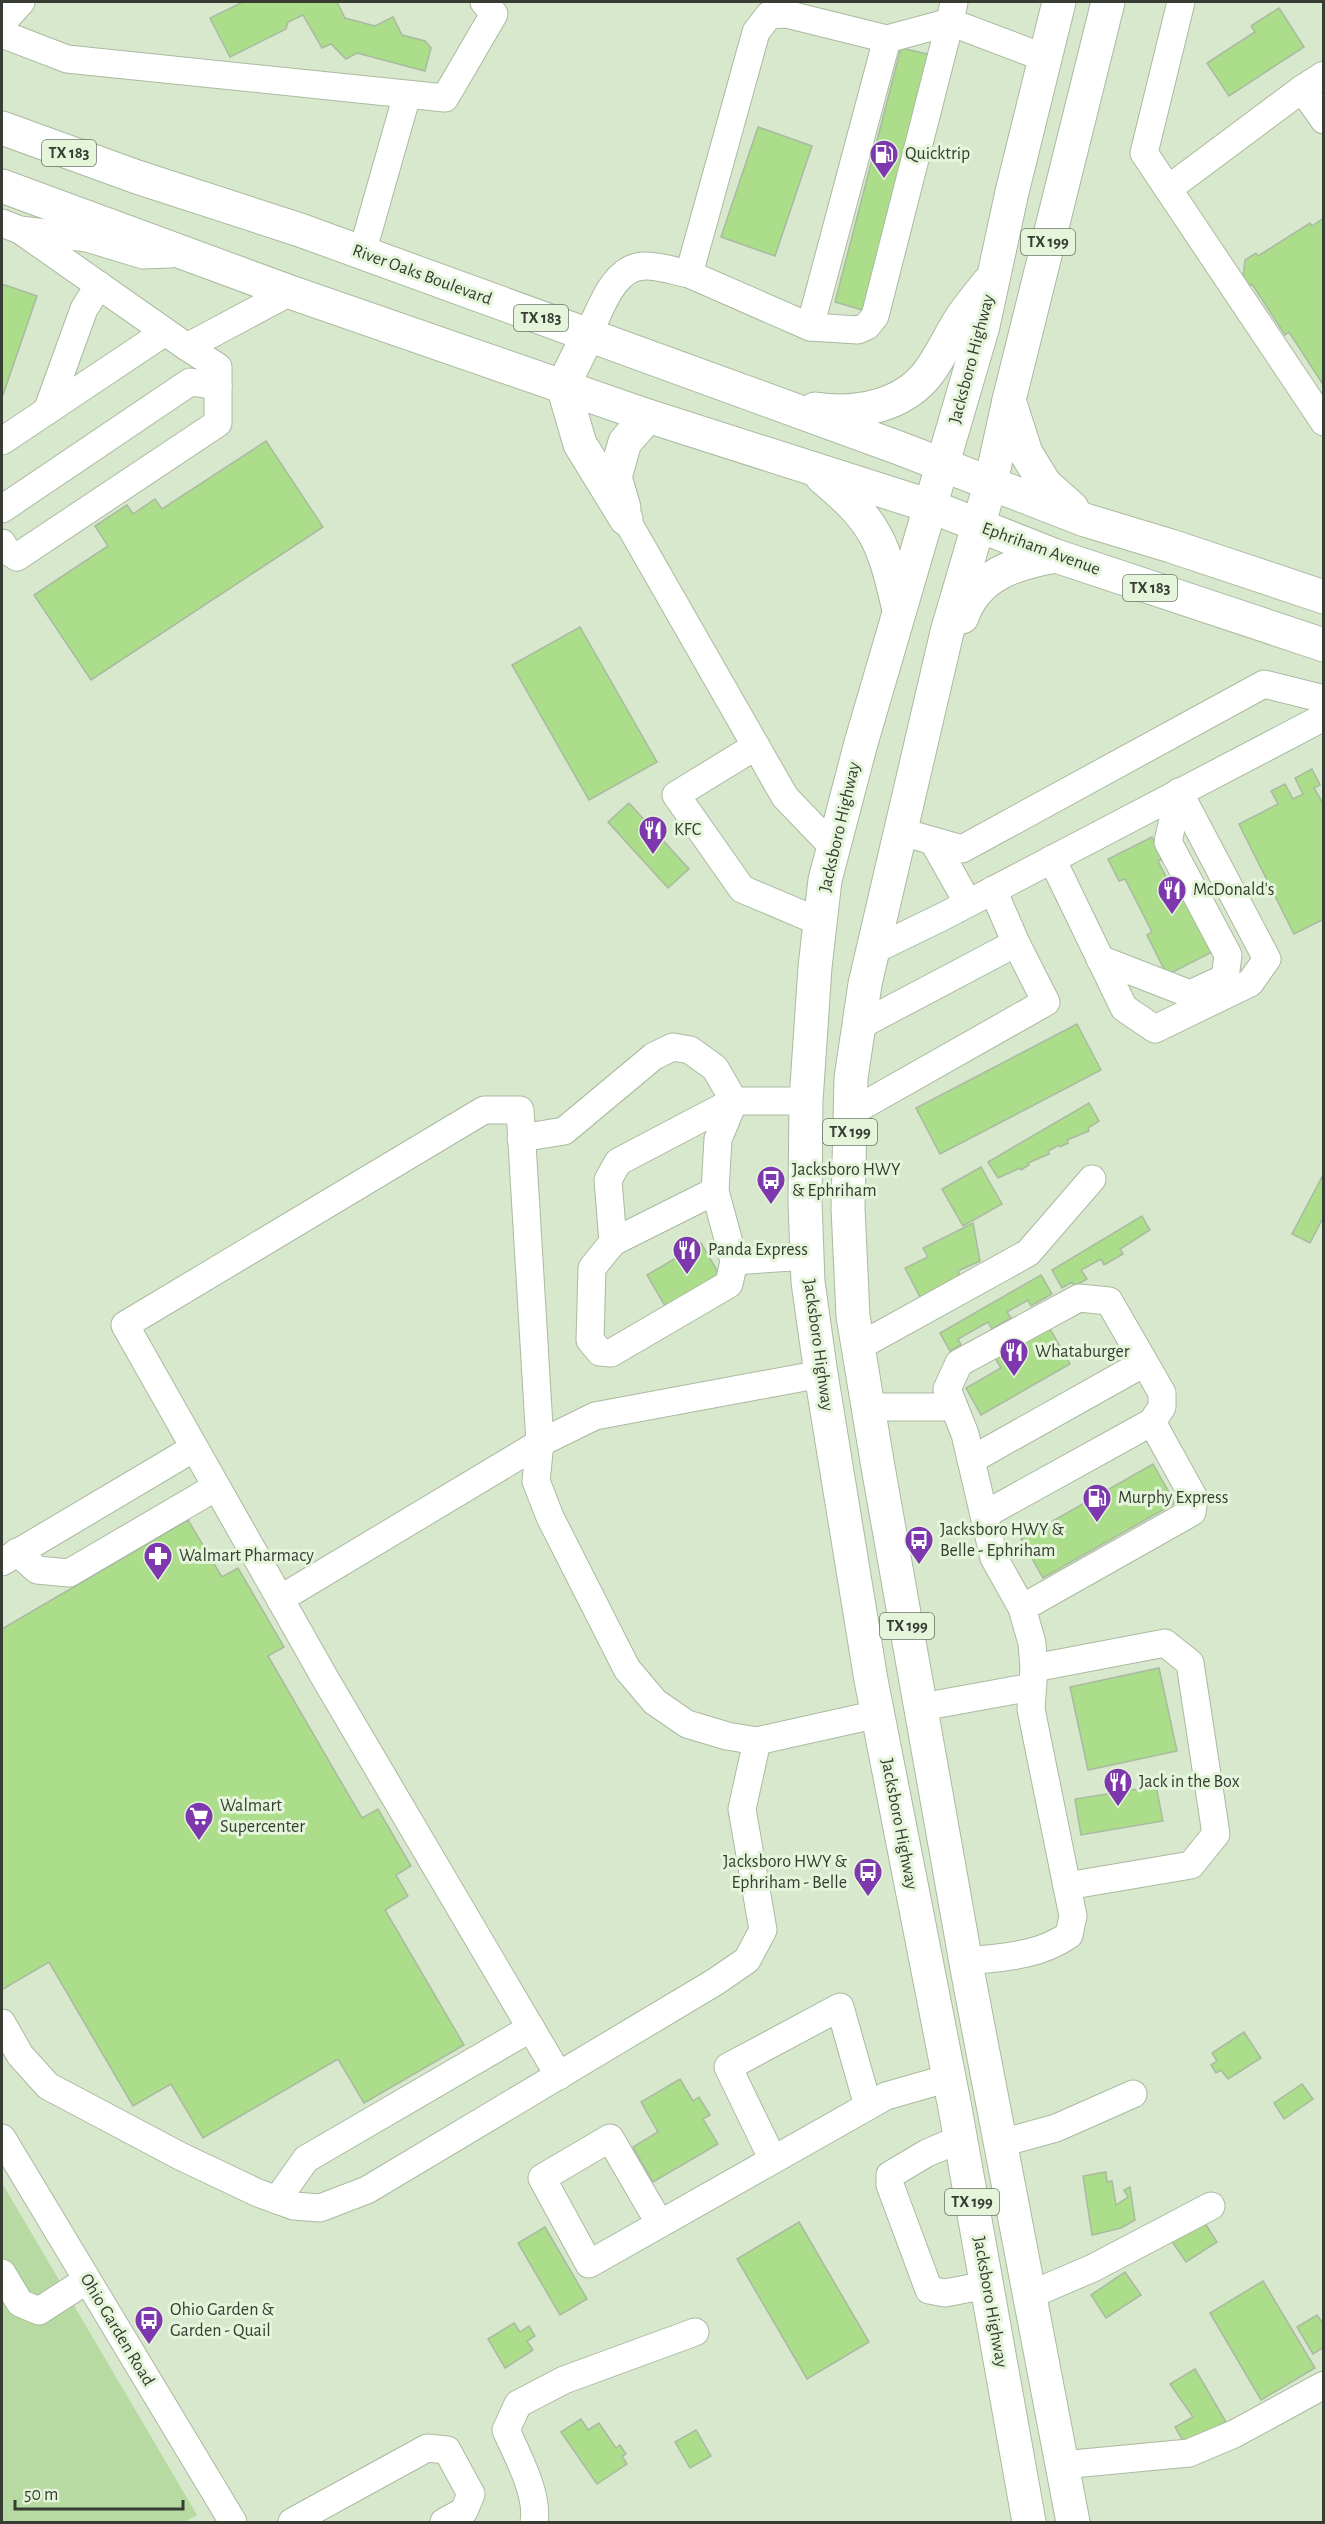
<svg xmlns="http://www.w3.org/2000/svg" width="1325" height="2524" font-family="'Alegreya Sans',sans-serif">
<style>
.green{fill:#b7daa2}
.building{fill:#abdd8a;stroke:#a9baa0;stroke-width:1.5}
.lines{fill:none;stroke-linecap:round;stroke-linejoin:round}
.minor-casing{stroke:#aabaa0;stroke-width:29}
.major-casing{stroke:#aabaa0;stroke-width:35}
.minor{stroke:#fff;stroke-width:27}
.major{stroke:#fff;stroke-width:33}
.labels{text-anchor:middle;dominant-baseline:central;stroke-width:6;stroke-linejoin:round;paint-order:stroke}
.shield{fill:#e4f5da;stroke:#6b7465;stroke-width:1.5}
.shield-label{font-size:16px;font-weight:bold;fill:#373d33}
.poi-label{font-size:18px;fill:#373d33;stroke:#e4f5da;text-anchor:start}
.street-label{font-size:18px;fill:#373d33;stroke:#e4f5da}
</style>
<rect width="100%" height="100%" fill="#d7e8cd"/>
<path class="green" d="M2 2183 197 2515 184 2522H2Z"/>
<g class="building">
<path d="M243 2H337L345 18 375 26 393 17 402 35 425 41 431 48 425 71 357 53 346 59 331 44 322 48 303 15 288 22 286 29 230 57 210 18Z"/>
<path d="M1279 8 1304 47 1229 96 1207 63 1255 32 1251 26Z"/>
<path d="M901 48 932 55 866 311 835 302Z"/>
<path d="M758 127 812 146 775 256 721 237Z"/>
<path d="M1324 218V382L1322 383 1289 332 1285 335 1252 284 1248 287 1243 278 1245 260 1256 253 1258 256 1310 223 1312 226Z"/>
<path d="M2 284 37 296 3 395H2Z"/>
<path d="M266 441 323 527 91 680 34 595 108 546 95 526 127 505 133 514 155 499 162 509Z"/>
<path d="M580 627 657 762 589 800 512 665Z"/>
<path d="M1312 769 1320 785 1314 788 1324 805V919L1294 934 1239 824 1278 804 1271 791 1285 784 1293 799 1303 794 1295 778Z"/>
<path d="M629 803 689 869 668 888 608 822Z"/>
<path d="M1152 837 1163 859 1158 861 1178 900 1189 895 1216 950 1167 975 1147 935 1152 932 1125 879 1119 881 1108 859Z"/>
<path d="M1077 1024 1101 1070 940 1154 916 1108Z"/>
<path d="M1089 1103 1099 1121 1088 1128 1089 1131 1067 1140 1068 1143 1060 1147 1059 1145 1048 1151 1049 1154 1028 1163 1029 1165 1021 1170 1020 1168 998 1178 988 1162Z"/>
<path d="M981 1167 1002 1204 963 1226 942 1189Z"/>
<path d="M1324 1173V1216L1310 1243 1292 1234Z"/>
<path d="M1142 1216 1150 1230 1120 1249 1123 1254 1104 1265 1101 1259 1081 1270 1087 1279 1075 1286 1072 1282 1062 1288 1052 1270Z"/>
<path d="M973 1223 980 1261 958 1271 961 1278 920 1297 905 1268 928 1257 923 1248Z"/>
<path d="M701 1243 722 1279 668 1311 647 1275Z"/>
<path d="M1041 1275 1052 1294 1031 1306 1028 1300 1007 1312 1011 1318 992 1329 988 1322 958 1339 961 1345 950 1351 940 1333Z"/>
<path d="M1049 1327 1070 1364 981 1415 966 1388 1001 1368 995 1358Z"/>
<path d="M1153 1464 1175 1503 1043 1578 1021 1539Z"/>
<path d="M188 1520 222 1577 238 1568 284 1647 268 1656 362 1818 378 1809 411 1866 396 1875 408 1896 385 1910 464 2045 364 2103 338 2059 203 2138 171 2084 133 2106 49 1962 3 1989 2 1988V1629Z"/>
<path d="M1159 1668 1177 1751 1088 1770 1070 1687Z"/>
<path d="M1156 1786 1163 1821 1081 1835 1075 1799Z"/>
<path d="M1244 2032 1261 2058 1228 2079 1221 2070 1216 2073 1211 2065 1217 2061 1212 2053Z"/>
<path d="M680 2079 693 2101 699 2097 710 2115 703 2119 718 2144 653 2182 633 2147 658 2132 641 2102Z"/>
<path d="M1302 2084 1313 2099 1284 2119 1274 2103Z"/>
<path d="M1106 2172 1107 2182 1112 2181 1116 2205 1128 2197 1124 2190 1130 2187 1135 2220 1121 2228 1092 2235 1083 2176Z"/>
<path d="M1203 2220 1217 2242 1186 2262 1171 2240Z"/>
<path d="M799 2222 869 2342 807 2379 737 2259Z"/>
<path d="M545 2227 587 2299 560 2315 518 2243Z"/>
<path d="M1125 2272 1141 2295 1106 2318 1091 2295Z"/>
<path d="M1263 2281 1315 2368 1261 2400 1210 2313Z"/>
<path d="M1317 2315 1324 2325V2347L1313 2354 1297 2327Z"/>
<path d="M514 2323 520 2332 529 2326 535 2336 527 2341 533 2350 505 2368 488 2339Z"/>
<path d="M1195 2369 1226 2422 1186 2446 1175 2427 1193 2417 1170 2384Z"/>
<path d="M581 2419 588 2430 599 2423 616 2448 620 2445 626 2454 622 2456 627 2464 597 2484 561 2432Z"/>
<path d="M696 2430 711 2456 690 2468 675 2442Z"/>
</g>
<g class="lines">
<g class="minor-casing">
<g id="minor">
<path d="M954 2 950 22 1045 58"/>
<path d="M1181 2 1144 153 1324 422"/>
<path d="M786 14 887 39 950 22 875 316 867 326 858 330 810 327 689 274 756 32 769 15Z"/>
<path d="M2 23 21 2"/>
<path d="M2 34 67 59 445 98 494 14 484 2"/>
<path d="M1302 89 1324 75"/>
<path d="M1168 189 1302 89 1324 120"/>
<path d="M2 223 20 230 87 238 143 255 170 254"/>
<path d="M20 230 187 347 290 292"/>
<path d="M362 253 407 95"/>
<path d="M810 327 887 39"/>
<path d="M588 335C600 311 613 265 646 266 660 266 675 271 689 274"/>
<path d="M47 411 84 309 99 285"/>
<path d="M2 441 165 332"/>
<path d="M2 509 190 382 218 386"/>
<path d="M626 519 785 797 834 848"/>
<path d="M2 543 6 550 17 557 218 423V367L187 347"/>
<path d="M756 746 676 795 742 889 820 922"/>
<path d="M902 832 962 849 1264 684 1324 699"/>
<path d="M933 841 968 903"/>
<path d="M1052 859 1124 1008 1155 1029 1250 983 1267 959 1179 792"/>
<path d="M993 890 1016 943"/>
<path d="M874 950 942 917 1324 717"/>
<path d="M1100 959 1190 994 1225 978 1228 955 1168 842 1179 792"/>
<path d="M734 1101 718 1139 715 1191 734 1261 729 1284 611 1353 600 1352 590 1340 592 1268 613 1242 608 1180 618 1162 734 1101H806"/>
<path d="M850 1113 1046 1002 1016 943 859 1026"/>
<path d="M521 1138 564 1131 654 1056 673 1047 690 1050 715 1068 734 1101"/>
<path d="M613 1242 715 1191"/>
<path d="M734 1261 807 1256"/>
<path d="M858 1347 1028 1253 1092 1179"/>
<path d="M868 1407H953"/>
<path d="M971 1460 1144 1363"/>
<path d="M984 1515 1152 1422"/>
<path d="M17 1552 37 1570 69 1573 216 1487"/>
<path d="M2 1562 194 1448"/>
<path d="M280 1599 540 1443 595 1416 821 1374"/>
<path d="M1034 1668 1165 1643 1190 1663 1216 1834 1191 1865 1067 1886"/>
<path d="M922 1707 1032 1687"/>
<path d="M966 1961C1003 1957 1037 1957 1069 1935L1073 1916 1031 1709 1034 1668 1032 1643 1022 1608 994 1558 965 1434 947 1389 959 1363 1079 1298 1109 1301 1162 1393V1407L1152 1422 1194 1498 1192 1512 1022 1608"/>
<path d="M2 2023 20 2055 48 2086 180 2156 258 2193 294 2206 320 2208 367 2190 715 1982 747 1960 763 1930 742 1809 757 1741"/>
<path d="M559 2076 326 1680 125 1325 484 1110H520L540 1443 536 1481 550 1517 627 1669 655 1702 687 1724 727 1736 757 1741 878 1714"/>
<path d="M2 2138 233 2522"/>
<path d="M960 2139 927 2153 890 2175V2185L929 2290 945 2293 987 2285"/>
<path d="M1001 2143 1056 2128 1133 2094"/>
<path d="M773 2160 728 2067 840 2007 868 2106"/>
<path d="M277 2200 306 2159 531 2028"/>
<path d="M660 2224 610 2138 542 2178 589 2264 886 2096 949 2078"/>
<path d="M2 2273 20 2303 39 2311 87 2280"/>
<path d="M1030 2295 1093 2268 1211 2206"/>
<path d="M1062 2465 1189 2453 1234 2434 1324 2385"/>
<path d="M292 2522 427 2448 447 2450 471 2494 464 2511 444 2522"/>
<path d="M534 2522C539 2495 517 2455 506 2430L518 2404 564 2380 695 2332"/>
</g>
</g>
<g class="major-casing">
<g id="major">
<path d="M2 128 137 177 300 230 899 448 1085 520 1171 546 1324 597"/>
<path d="M2 186 290 292 648 416 930 506 1056 556 1324 645"/>
<path d="M588 335 563 386 580 444 626 519"/>
<path d="M1009 400 1026 453 1045 484 1072 508"/>
<path d="M815 409C855 415 903 407 929 372 941 356 949 337 960 320 968 307 979 295 988 283"/>
<path d="M822 477C877 523 883 541 899 610"/>
<path d="M624 508 615 477 625 442 648 416"/>
<path d="M962 617C977 574 1016 563 1056 556"/>
<path d="M1029 2522 955 2108 871 1680 821 1374 808 1282 805 1202 806 1101 815 967 825 880 861 743 983 326 1012 192 1059 2"/>
<path d="M1073 2522 968 1974 878 1467 853 1316 848 1208 851 1078 865 984 947 632 991 482 1009 400 1108 2"/>
</g>
</g>
<use href="#minor" class="minor"/>
<use href="#major" class="major"/>
</g>
<defs>
<g id="fuel-pin" transform="scale(1.5)"><path d="M0 17L-7.5 6A9.5 9.5 0 1 1 7.5 6Z" fill="#7c38ac" stroke="#e4f5da"/><path d="M-5.5-6h7V0h2V4h1.3V-2.5L3-4.5l.8-.8L6-3V5H2.5V1h-1V6h-7ZM-4.2-4.7v3.2H.2V-4.7Z" fill="#fff"/></g>
<g id="restaurant-pin" transform="scale(1.5)"><path d="M0 17L-7.5 6A9.5 9.5 0 1 1 7.5 6Z" fill="#7c38ac" stroke="#e4f5da"/><path d="M-5-6h1v4h1v-4h1v4h1v-4h1v5L-1.5 .5V6h-2V.5L-5-1ZM5-6V6H3V1.5H1.5Q1.5-4 5-6Z" fill="#fff"/></g>
<g id="bus-pin" transform="scale(1.5)"><path d="M0 17L-7.5 6A9.5 9.5 0 1 1 7.5 6Z" fill="#7c38ac" stroke="#e4f5da"/><path d="M-5-6H5V4H4V6H2V4H-2V6H-4V4H-5ZM-3.5-4V0h7V-4ZM-3.5 1.2v1.5H-2V1.2ZM2 1.2v1.5H3.5V1.2Z" fill="#fff"/></g>
<g id="pharmacy-pin" transform="scale(1.5)"><path d="M0 17L-7.5 6A9.5 9.5 0 1 1 7.5 6Z" fill="#7c38ac" stroke="#e4f5da"/><path d="M-2-6h4v4h4v4h-4v4h-4v-4h-4v-4h4Z" fill="#fff"/></g>
<g id="supermarket-pin" transform="scale(1.5)"><path d="M0 17L-7.5 6A9.5 9.5 0 1 1 7.5 6Z" fill="#7c38ac" stroke="#e4f5da"/><path d="M-6-5.5h2.5l.6 2H6L4.5 2H-2.5L-4.4-4H-6ZM-1.5 3.2a1.3 1.3 0 1 0 .1 0ZM3 3.2a1.3 1.3 0 1 0 .1 0Z" fill="#fff"/></g>
</defs>
<g fill-rule="evenodd">
<use href="#fuel-pin" x="884" y="154"/>
<use href="#restaurant-pin" x="653" y="830"/>
<use href="#restaurant-pin" x="1172" y="890"/>
<use href="#bus-pin" x="771" y="1180"/>
<use href="#restaurant-pin" x="687" y="1250"/>
<use href="#restaurant-pin" x="1014" y="1352"/>
<use href="#fuel-pin" x="1097" y="1498"/>
<use href="#bus-pin" x="919" y="1540"/>
<use href="#pharmacy-pin" x="158" y="1556"/>
<use href="#restaurant-pin" x="1118" y="1782"/>
<use href="#supermarket-pin" x="199" y="1816"/>
<use href="#bus-pin" x="868" y="1872"/>
<use href="#bus-pin" x="149" y="2320"/>
</g>
<g class="labels">
<g class="shield">
<rect x="42" y="140" width="54" height="26" rx="4.5"/>
<rect x="1021" y="229" width="54" height="26" rx="4.5"/>
<rect x="514" y="305" width="54" height="26" rx="4.5"/>
<rect x="1123" y="575" width="54" height="26" rx="4.5"/>
<rect x="823" y="1119" width="54" height="26" rx="4.5"/>
<rect x="880" y="1613" width="54" height="26" rx="4.5"/>
<rect x="945" y="2189" width="54" height="26" rx="4.5"/>
</g>
<g class="shield-label">
<text x="69" y="153">TX 183</text>
<text x="1048" y="242">TX 199</text>
<text x="541" y="318">TX 183</text>
<text x="1150" y="588">TX 183</text>
<text x="850" y="1132">TX 199</text>
<text x="907" y="1626">TX 199</text>
<text x="972" y="2202">TX 199</text>
</g>
<g class="poi-label">
<text x="905" y="154">Quicktrip</text>
<text x="674" y="830">KFC</text>
<text x="1193" y="890">McDonald's</text>
<text x="792" y="1170">Jacksboro HWY<tspan x="792" dy="21">&amp; Ephriham</tspan></text>
<text x="708" y="1250">Panda Express</text>
<text x="1035" y="1352">Whataburger</text>
<text x="1118" y="1498">Murphy Express</text>
<text x="940" y="1530">Jacksboro HWY &amp;<tspan x="940" dy="21">Belle - Ephriham</tspan></text>
<text x="179" y="1556">Walmart Pharmacy</text>
<text x="1139" y="1782">Jack in the Box</text>
<text x="220" y="1806">Walmart<tspan x="220" dy="21">Supercenter</tspan></text>
<text x="847" y="1862" text-anchor="end">Jacksboro HWY &amp;<tspan x="847" dy="21">Ephriham - Belle</tspan></text>
<text x="170" y="2310">Ohio Garden &amp;<tspan x="170" dy="21">Garden - Quail</tspan></text>
</g>
<g class="street-label">
<text transform="translate(422 275) rotate(20)">River Oaks Boulevard</text>
<text transform="translate(972 359) rotate(-75)">Jacksboro Highway</text>
<text transform="translate(1041 549) rotate(20)">Ephriham Avenue</text>
<text transform="translate(840 827) rotate(-77)">Jacksboro Highway</text>
<text transform="translate(818 1345) rotate(82)">Jacksboro Highway</text>
<text transform="translate(899 1824) rotate(79)">Jacksboro Highway</text>
<text transform="translate(990 2302) rotate(80)">Jacksboro Highway</text>
<text transform="translate(117 2330) rotate(59)">Ohio Garden Road</text>
</g>
</g>
<rect width="1325" height="2524" fill="none" stroke="#373d33" stroke-width="6"/>
<path d="M15 2500v9h168v-9" fill="none" stroke="#373d33" stroke-width="3"/>
<text x="24" y="2500" font-size="18" fill="#373d33" stroke="#e4f5da" stroke-width="4.5" paint-order="stroke">50 m</text>
</svg>
